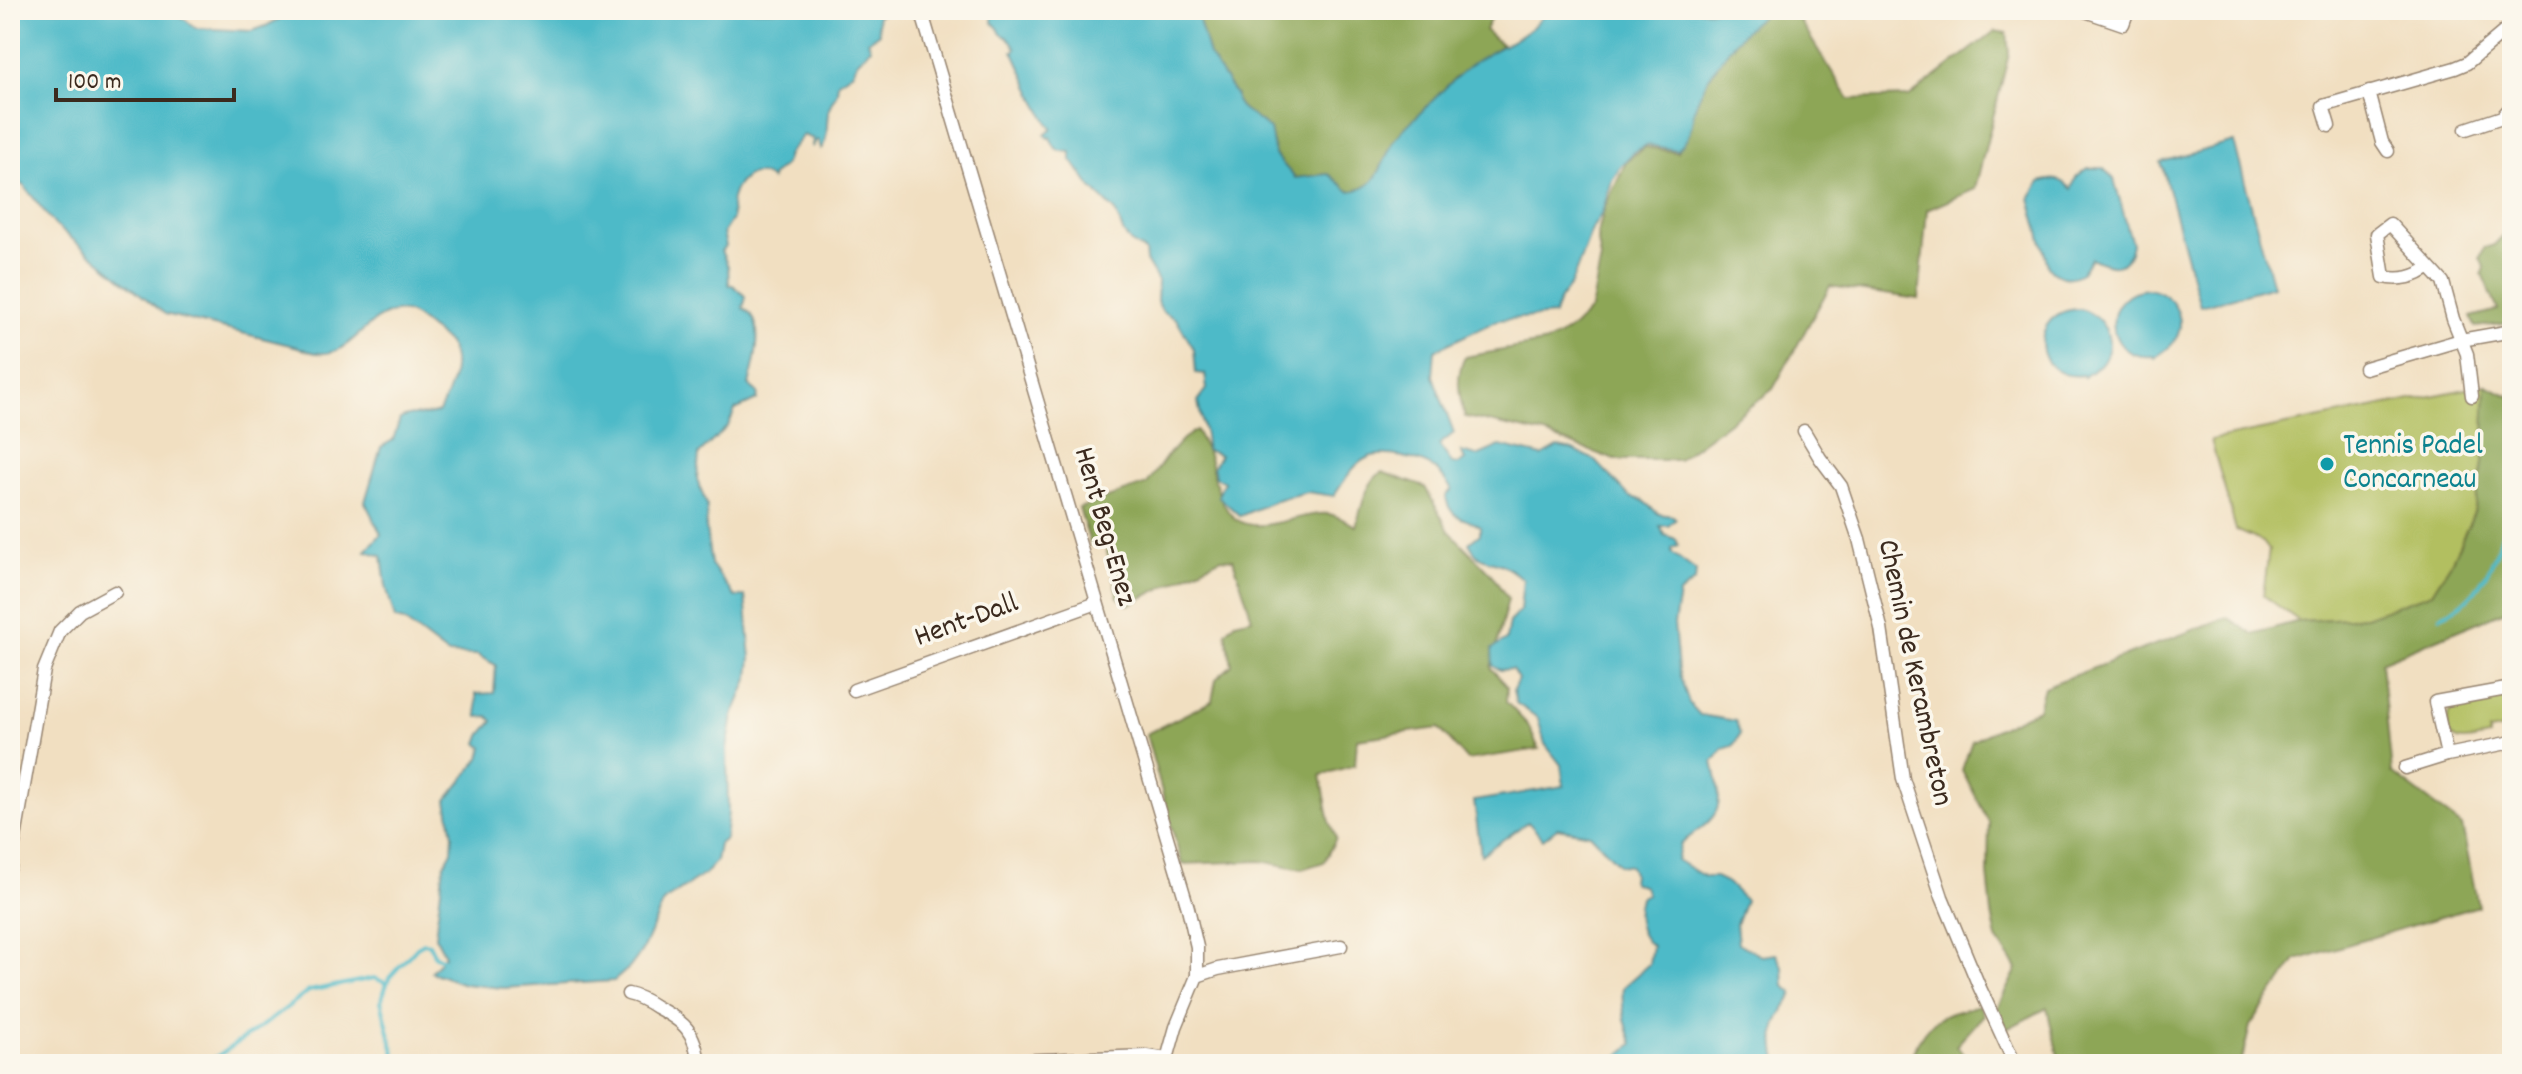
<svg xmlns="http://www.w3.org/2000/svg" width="2522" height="1074" font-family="Dekko,sans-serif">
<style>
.green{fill:#b2bf61;stroke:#767440;stroke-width:2}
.forest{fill:#8da657;stroke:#64683a;stroke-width:2}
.water{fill:#4ebac8;stroke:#447273;stroke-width:2}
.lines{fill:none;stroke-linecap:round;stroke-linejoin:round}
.stream{stroke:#4ebac8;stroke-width:4}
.street-casing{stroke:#968470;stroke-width:15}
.street{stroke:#fff;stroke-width:12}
.culture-dot{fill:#0f9aa8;stroke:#fbf7ec;stroke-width:3}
.labels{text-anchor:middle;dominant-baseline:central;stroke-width:7;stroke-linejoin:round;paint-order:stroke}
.culture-label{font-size:30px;fill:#0d838f;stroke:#fbf7ec;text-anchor:start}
.street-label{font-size:30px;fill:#3b2a1e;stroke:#fbf7ec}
</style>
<rect width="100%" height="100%" fill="#fbf7ec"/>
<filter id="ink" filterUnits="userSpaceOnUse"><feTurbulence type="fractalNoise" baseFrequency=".0125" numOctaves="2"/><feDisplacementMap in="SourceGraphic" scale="16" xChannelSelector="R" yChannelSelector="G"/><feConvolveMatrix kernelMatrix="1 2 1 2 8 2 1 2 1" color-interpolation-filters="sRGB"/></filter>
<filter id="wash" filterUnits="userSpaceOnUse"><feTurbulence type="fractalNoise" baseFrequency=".006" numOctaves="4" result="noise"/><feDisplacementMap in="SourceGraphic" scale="32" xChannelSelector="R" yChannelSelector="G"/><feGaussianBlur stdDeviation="1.8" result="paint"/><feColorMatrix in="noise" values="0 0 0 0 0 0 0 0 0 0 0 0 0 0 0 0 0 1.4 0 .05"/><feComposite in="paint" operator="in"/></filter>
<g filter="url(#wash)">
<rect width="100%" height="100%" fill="#f1dfc1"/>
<g class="green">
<path d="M2486 385 2483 464 2474 513 2451 563 2432 593 2365 617 2299 621 2263 595 2269 550 2263 542 2236 530 2211 440Z"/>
<path d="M2511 695 2512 733 2510 727 2489 731V737C2481 738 2472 741 2464 741 2444 741 2445 718 2452 706L2469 702 2470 708 2486 705V699Z"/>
</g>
<g class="forest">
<path d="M1196 10H1495L1485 30 1502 45 1454 79 1393 142 1374 183 1357 191H1348L1328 174 1295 178 1275 155 1270 129 1240 107 1236 101V96L1208 55Z"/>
<path d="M1764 10H1793L1849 99 1909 97 1995 31 2007 33 2009 54 1975 189 1927 210 1919 299 1830 286 1773 389 1678 460H1615L1545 434 1465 417C1459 397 1455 376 1465 357L1548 342 1574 327 1591 309 1601 259 1597 236 1605 206 1627 160 1645 147 1677 152 1705 52Z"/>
<path d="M2512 226V323L2475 327 2471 317 2498 310 2482 274 2484 267 2480 258 2484 248 2494 245Z"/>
<path d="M2486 385 2512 397V608L2381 662 2392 773 2462 826 2478 906 2296 960 2250 1026 2241 1064H2060L2047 1008 2007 1029 1997 1008 2017 969 1997 939 1992 914 1988 874 1989 822 1962 770 1972 741 2038 709 2044 687 2227 617 2252 634 2299 621 2365 617 2432 593 2451 563 2474 513 2483 464Z"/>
<path d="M1196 430C1200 439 1206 448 1209 458 1215 476 1216 495 1228 511 1251 543 1296 511 1328 514 1337 515 1348 522 1356 526 1362 507 1365 483 1382 472L1425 487 1449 531 1491 574 1508 599 1491 668 1507 687 1506 702 1528 725 1539 749 1467 760 1439 728 1357 739 1355 765 1321 775 1330 823 1336 838 1324 862 1302 869 1261 861 1182 864 1146 734 1212 701 1216 679 1232 665 1226 632 1235 622 1252 618 1233 559 1221 558 1128 605 1118 597 1106 547 1091 546 1079 508 1147 484 1167 456 1183 439Z"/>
<path d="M1980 1005 1984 1015 1956 1046 1974 1064H1922L1913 1052C1928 1016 1944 1015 1980 1005Z"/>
</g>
<g class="water">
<path d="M10 10H173L196 28 252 31 266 26 296 10H892L877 16 879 33 868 41 871 48 858 60 853 72 838 82C837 98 835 93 830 106 824 120 831 138 820 150L819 141 817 140 812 147 813 139 803 135 788 154 785 164 772 176 771 180C751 163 731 186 731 206 731 210 732 215 732 219L723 233 726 246 721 251 728 266 729 285H733L746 297 743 308C768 321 754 363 749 385L758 393 757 400 735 410 728 426 699 454 697 479 707 506 706 530 711 564 735 597 745 596 751 658 749 677 733 716 727 749 728 813 725 839 719 844 716 861 705 874 664 901 642 951 630 967 614 981 503 988 464 984 431 972 445 955 435 936 444 865 452 851 453 835 447 800 480 758 483 748 478 743 482 734 493 721 488 716 478 717 476 694 494 693 496 665 477 655 447 654 404 621 395 619 386 586 382 556 366 551 381 534 365 502 381 447 393 440 400 419C414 411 421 419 439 412 448 394 461 367 450 347 446 339 434 332 427 326 419 319 407 309 395 312 357 319 348 371 298 347L165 314 55 225 25 187 10 176Z"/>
<path d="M993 10H1196L1209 55 1236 96V101L1240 107 1270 129 1275 155 1295 178 1329 174 1349 191C1379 190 1381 163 1394 141 1401 131 1410 122 1419 114 1437 97 1453 78 1473 63 1498 45 1530 38 1547 10H1775C1749 16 1704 78 1696 105 1691 121 1693 139 1677 150L1647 145 1635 151 1621 165 1612 180 1602 213 1593 227 1571 284 1559 300 1554 315 1498 320 1435 350 1433 376 1454 433 1439 445 1452 463 1459 464 1465 460 1461 452 1477 456 1500 446 1542 456 1558 447 1573 450 1595 460 1630 497 1642 500 1659 514 1673 516 1676 519 1668 526H1660L1664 535 1676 539 1678 546 1672 548V553L1696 571 1695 581 1679 594 1674 624 1678 670 1689 703 1700 715 1736 721 1740 734 1733 746 1723 749 1713 762C1724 810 1723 814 1681 843L1677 860 1705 877H1715L1728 883 1745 900 1736 924 1738 943 1761 956 1776 954 1783 968 1784 986 1793 993C1791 1001 1787 1004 1783 1011 1772 1028 1773 1045 1778 1064H1608L1633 1044C1625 1025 1621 1008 1623 987L1649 964 1652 946C1637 935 1635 915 1640 897L1647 894 1644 887 1632 882 1633 873 1630 866 1620 865 1590 834 1557 828 1543 839 1528 822 1481 855 1474 801 1564 786 1561 765 1545 744 1538 718 1516 703 1513 690 1518 679 1512 669 1500 670 1493 666 1492 649 1506 640 1509 622 1520 611 1523 579C1516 574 1508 567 1500 564 1482 558 1479 561 1469 543L1480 534V527C1463 516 1449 519 1446 496L1452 489C1447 483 1441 474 1435 469 1421 459 1383 450 1367 458 1353 464 1342 484 1334 496L1307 492 1279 499 1240 516 1218 496 1224 482 1216 477 1213 467 1220 455 1206 450C1207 436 1200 416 1198 401L1207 389 1205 374 1196 373 1194 349 1176 319 1163 312 1157 301 1158 281 1146 261 1145 251 1131 243 1124 234 1115 211 1092 188 1071 159V152C1055 151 1056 150 1050 137L1048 138 1045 135 1052 129C1036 105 1026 78 1013 51L1016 49C1013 41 1009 37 1001 34L998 28 992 22Z"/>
<path d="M2234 142 2273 286 2200 306 2161 162Z"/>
<path d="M2087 168H2103L2114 179 2132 244C2127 271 2110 268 2091 258L2081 273C2069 281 2056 278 2048 266L2030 198 2040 182C2055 177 2061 179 2072 189L2076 177Z"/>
<path d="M2151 289C2175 295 2189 322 2173 343 2168 350 2158 354 2155 358L2153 356C2102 361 2099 289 2151 289Z"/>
<path d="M2080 309C2102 315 2118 339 2103 361 2098 369 2088 373 2084 377L2083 375C2031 382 2027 309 2080 309Z"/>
</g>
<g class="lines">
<g class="stream">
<path d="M2440 616C2487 600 2503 540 2512 495"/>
<path d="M206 1064 269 1021 309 991 374 978 386 983"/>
<path d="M397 1064 381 1001 389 978 417 947 424 943 429 944 435 956 446 961"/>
</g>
</g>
</g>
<g filter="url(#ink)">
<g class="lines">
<g class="street-casing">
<g id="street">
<path d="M921 10 1188 908 1197 947V976L1176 1027 1167 1059"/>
<path d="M2082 10 2123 24 2128 10"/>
<path d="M2369 92 2382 142 2388 151"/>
<path d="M2329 126 2323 106 2455 68 2467 63 2512 25"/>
<path d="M2466 129 2502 117 2512 106"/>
<path d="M2429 267C2417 277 2400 281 2384 277L2377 234 2390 224 2443 282 2453 319 2467 354 2472 396"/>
<path d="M2365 368 2461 340 2512 331"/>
<path d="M1804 431 1820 458 1841 486 1859 539 1881 628 1903 779 1942 897 1979 986 2015 1064"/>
<path d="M854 690 1097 603"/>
<path d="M2447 755 2435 702 2512 688"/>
<path d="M2405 768 2447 755 2512 742"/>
<path d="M10 867 44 670 60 631 80 611 115 592"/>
<path d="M1197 976 1218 969 1341 946"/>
<path d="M628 994C638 996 647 1001 656 1007 685 1022 695 1031 699 1064"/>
<path d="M937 1064 1147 1056 1167 1059"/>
</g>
</g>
<use href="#street" class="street"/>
</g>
</g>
<circle class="culture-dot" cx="2327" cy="464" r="8"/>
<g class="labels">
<g class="culture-label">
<text x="2343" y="447">Tennis Padel<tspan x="2343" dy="34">Concarneau</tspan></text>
</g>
<g class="street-label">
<text transform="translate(1103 527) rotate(74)">Hent Beg-Enez</text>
<text transform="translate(967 622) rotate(-20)">Hent-Dall</text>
<text transform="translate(1913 673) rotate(78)">Chemin de Kerambreton</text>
</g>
</g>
<rect width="2522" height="1074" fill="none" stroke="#fbf7ec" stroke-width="40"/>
<path d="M56 88v12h178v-12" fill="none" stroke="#3b2a1e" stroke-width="4"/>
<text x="68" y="88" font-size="24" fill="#3b2a1e" stroke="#fbf7ec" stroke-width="6" paint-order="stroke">100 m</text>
</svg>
